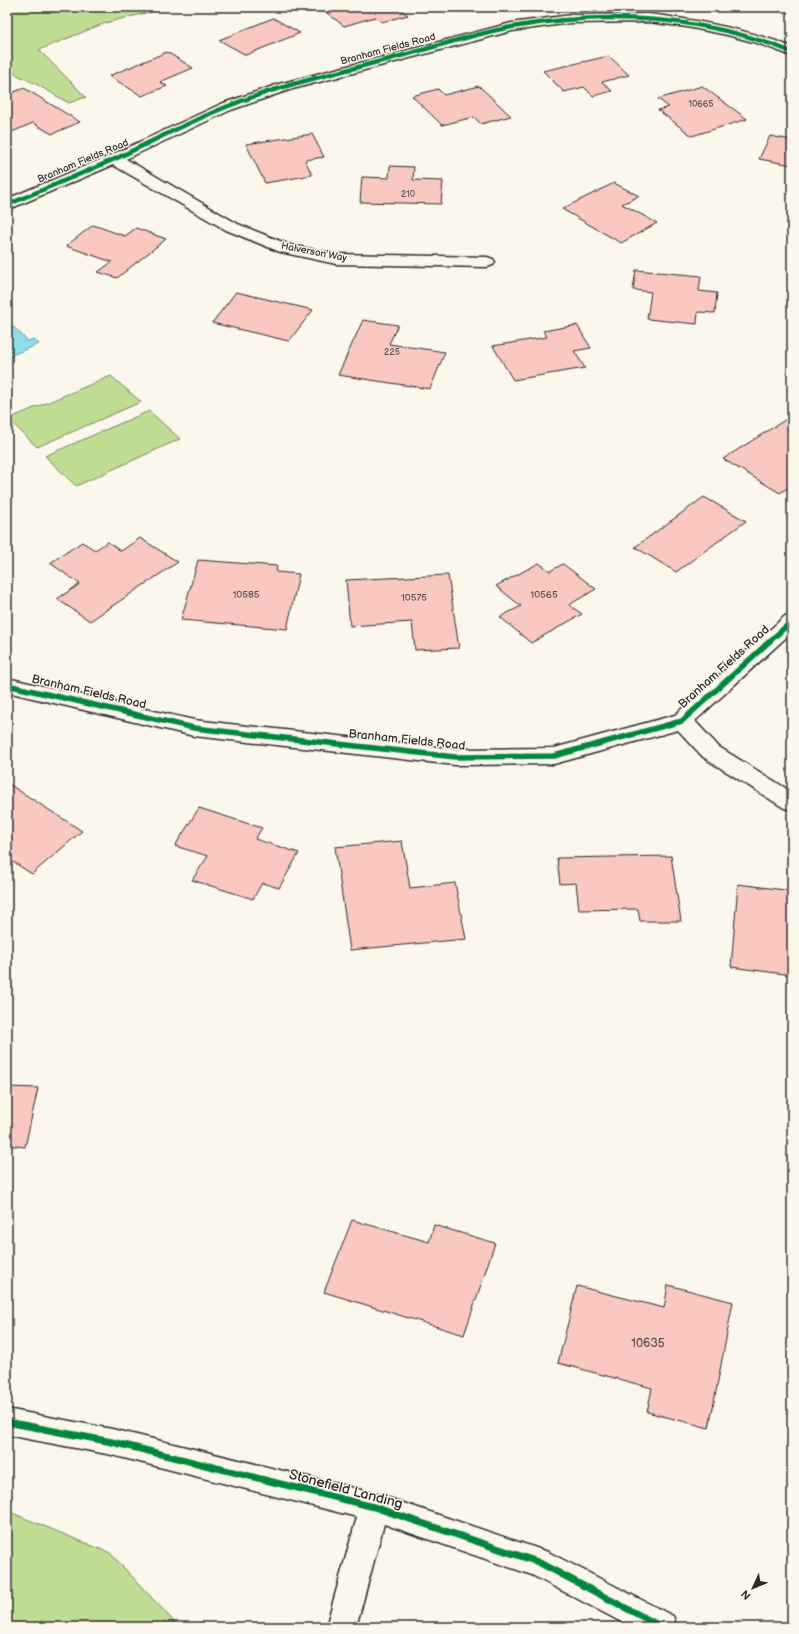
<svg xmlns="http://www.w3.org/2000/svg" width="799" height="1634" font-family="'Balsamiq Sans',sans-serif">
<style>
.green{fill:#c0dd94;stroke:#768460}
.water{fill:#8fdfeb;stroke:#67979e}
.building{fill:#f9c8c1;stroke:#2b2b2b}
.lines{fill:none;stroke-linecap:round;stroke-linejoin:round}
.street-casing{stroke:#2b2b2b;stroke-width:3}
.street{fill:#fbf7ec;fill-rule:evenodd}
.cycleway-far2-casing{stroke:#fbf7ec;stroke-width:6}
.cycleway-far1-casing{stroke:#fbf7ec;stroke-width:8}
.cycleway-casing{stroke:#fbf7ec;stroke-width:10}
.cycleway-far2{stroke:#00873e;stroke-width:4.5}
.cycleway-far1{stroke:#00873e;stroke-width:5.5}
.cycleway{stroke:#00873e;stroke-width:7}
.labels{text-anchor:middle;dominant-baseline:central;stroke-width:3;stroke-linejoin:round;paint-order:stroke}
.far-number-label{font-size:9px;fill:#5e5250}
.far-street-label{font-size:10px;fill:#2b2b2b;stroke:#fbf7ec}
.number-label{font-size:10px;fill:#5e5250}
.street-label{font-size:12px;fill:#2b2b2b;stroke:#fbf7ec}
.near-number-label{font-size:12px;fill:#5e5250}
.near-street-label{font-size:14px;fill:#2b2b2b;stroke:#fbf7ec}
</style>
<rect width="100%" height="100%" fill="#fbf7ec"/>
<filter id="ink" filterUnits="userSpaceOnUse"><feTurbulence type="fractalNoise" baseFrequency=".025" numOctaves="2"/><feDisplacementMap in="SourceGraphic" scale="8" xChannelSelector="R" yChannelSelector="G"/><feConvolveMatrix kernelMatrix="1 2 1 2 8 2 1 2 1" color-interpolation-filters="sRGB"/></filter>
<g filter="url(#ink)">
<g class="green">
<path d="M7 7H170L105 23 39 50 86 97 69 103 36 84 7 70Z"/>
<path d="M111 376 141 402 37 447 8 419Z"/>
<path d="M149 411 180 439 76 486 45 456Z"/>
<path d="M7 1511 110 1553 179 1627H7Z"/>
</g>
<path class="water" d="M7 321 28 341 33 339 39 344 7 357Z"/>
<g class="building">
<path d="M332 7H397L408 15 382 22 375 17 344 26 323 10Z"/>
<path d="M273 18 300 33 246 55 219 40Z"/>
<path d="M167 52 193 68 160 82 167 86 142 96 109 76Z"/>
<path d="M609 56 629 75 602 82 612 91 593 96 584 87 564 92 543 71Z"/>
<path d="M479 86 511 116 481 124 474 117 442 125 412 96 438 89 444 95Z"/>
<path d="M702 86 747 119 692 136 658 110 669 107 658 99Z"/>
<path d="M24 88 80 122 52 134 33 123 7 134V101L12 99 7 95Z"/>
<path d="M312 134 324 157 305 160 312 175 265 183 246 144Z"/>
<path d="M770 136 792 140V165L759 159Z"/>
<path d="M390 166 414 167 413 180 443 181 441 204 360 202 362 177 389 178Z"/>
<path d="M614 183 639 196 622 204 657 223 621 243 562 209Z"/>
<path d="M93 225 125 236 136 228 166 239 117 278 98 272 112 262 66 246Z"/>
<path d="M636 270 701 276 699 291 717 293 715 313 698 312 697 324 647 319 651 292 633 290Z"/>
<path d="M236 292 313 310 289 341 212 323Z"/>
<path d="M363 320 398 325 389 344 445 352 430 389 338 375Z"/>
<path d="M577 325 591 348 574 351 585 368 513 380 493 346 547 337 543 331Z"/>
<path d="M788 418 792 420V485L780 493 723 459Z"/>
<path d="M704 497 746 521 676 572 635 547Z"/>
<path d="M140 538 178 562 90 621 57 599 80 584 50 563 82 542 95 550 108 542 121 551Z"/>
<path d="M198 560 277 566 276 572 299 574 287 629 181 620Z"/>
<path d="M539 563 550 571 563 564 596 589 569 605 582 614 531 643 500 617 521 606 496 586Z"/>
<path d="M448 575 459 648 415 650 412 622 350 626 346 580Z"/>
<path d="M7 783 82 831 32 874 7 858Z"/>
<path d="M199 808 262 828 255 839 299 853 279 888 262 883 253 899 192 880 208 856 175 846Z"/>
<path d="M402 841 410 888 455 883 466 939 350 950 335 847Z"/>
<path d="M671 856 681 921H640L638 909 579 910 576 883 560 884 557 858Z"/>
<path d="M738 884 792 891V975L731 967Z"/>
<path d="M7 1087 38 1088 25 1147 7 1145Z"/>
<path d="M352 1220 429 1242 434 1225 495 1243 464 1335 324 1292Z"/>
<path d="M668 1285 733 1302 709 1428 647 1412 652 1388 558 1363 577 1286 664 1308Z"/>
</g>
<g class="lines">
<g class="street-casing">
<g id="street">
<path d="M649 14C698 20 746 29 792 47V56L757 43 727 35 687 27 649 22 571 23 512 31 289 90 231 110 126 159 238 224 290 245 336 254 487 257 493 259 495 262 493 265 487 267 336 264 280 252 226 230 113 165 7 210V199L109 156 221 104 279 84 511 23 571 15Z"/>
<path d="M792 614V632L695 721 719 747 792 792V810L784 808 703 757 678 730 554 764 455 765 194 736 7 692V678L194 720 455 749 554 748 675 715 785 616Z"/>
<path d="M7 1409 112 1429 374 1493 548 1552 673 1616 677 1627H631L532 1575 384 1524 356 1627H326L357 1517 112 1455 7 1435Z"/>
</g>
</g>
<use href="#street" class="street"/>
<g class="cycleway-far2-casing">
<path id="cycleway-far2" d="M7 205C44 189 81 174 117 158 153 141 189 122 226 107 285 83 350 70 412 53 445 44 478 33 512 27 606 10 703 16 792 52"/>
</g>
<g class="cycleway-far1-casing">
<path id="cycleway-far1" d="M7 685 194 728 455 757 554 756 682 721 792 621"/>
</g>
<g class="cycleway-casing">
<path id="cycleway" d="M7 1422 112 1442 374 1507 538 1562 662 1627"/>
</g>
<use href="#cycleway-far2" class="cycleway-far2"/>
<use href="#cycleway-far1" class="cycleway-far1"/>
<use href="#cycleway" class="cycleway"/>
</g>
</g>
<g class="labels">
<g class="far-number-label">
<text x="701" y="104">10665</text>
<text x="408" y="194">210</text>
<text x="392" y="352">225</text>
</g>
<g class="far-street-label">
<text transform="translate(388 49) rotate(-15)">Branham Fields Road</text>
<text transform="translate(83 161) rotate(-23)">Branham Fields Road</text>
<text transform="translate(314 252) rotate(11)">Halverson Way</text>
</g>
<g class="number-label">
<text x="246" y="595">10585</text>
<text x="544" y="595">10565</text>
<text x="414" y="598">10575</text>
</g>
<g class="street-label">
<text transform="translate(724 667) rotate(-42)">Branham Fields Road</text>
<text transform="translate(89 692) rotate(13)">Branham Fields Road</text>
<text transform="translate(407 740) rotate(6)">Branham Fields Road</text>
</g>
<g class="near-number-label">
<text x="648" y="1343">10635</text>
</g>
<g class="near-street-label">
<text transform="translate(346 1489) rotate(15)">Stonefield Landing</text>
</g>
</g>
<rect width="799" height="1634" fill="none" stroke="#fbf7ec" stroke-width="24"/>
<rect x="12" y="12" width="775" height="1610" fill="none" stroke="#2b2b2b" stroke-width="1.5" filter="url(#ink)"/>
<g transform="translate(753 1588) rotate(226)" stroke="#fbf7ec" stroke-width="3" paint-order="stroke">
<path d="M0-3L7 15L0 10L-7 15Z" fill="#2b2b2b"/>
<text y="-6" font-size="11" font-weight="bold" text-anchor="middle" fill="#2b2b2b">N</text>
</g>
</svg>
